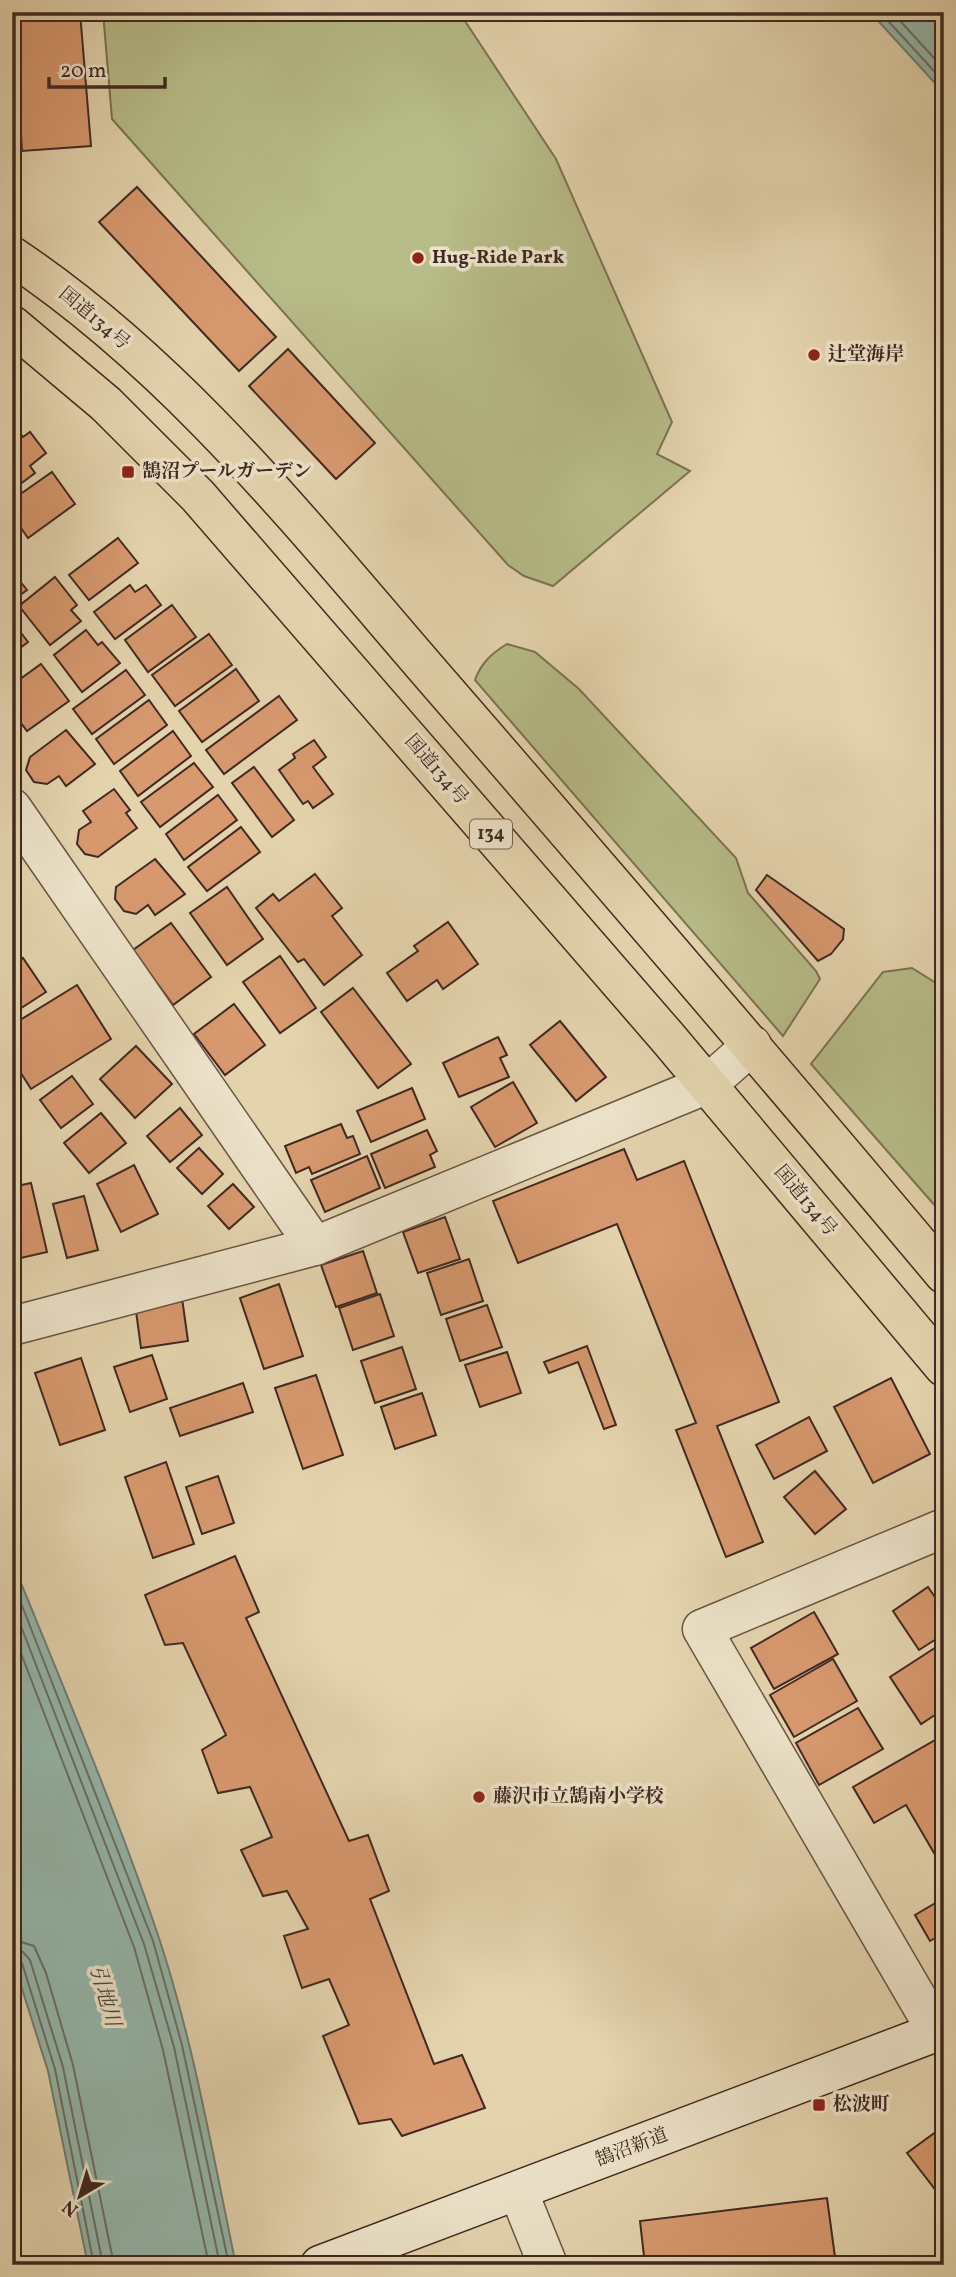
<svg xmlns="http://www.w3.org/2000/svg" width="956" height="2277" font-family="Vollkorn,'Noto Serif JP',serif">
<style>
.green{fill:#b7bc88;stroke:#7c7254;stroke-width:2}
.water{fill:#95b8ad;stroke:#737f75;stroke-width:2}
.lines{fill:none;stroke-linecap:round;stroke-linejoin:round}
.shore{stroke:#6a7067;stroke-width:2}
.building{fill:#d8996f;stroke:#402921;stroke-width:2}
.street-casing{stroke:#695444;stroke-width:41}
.secondary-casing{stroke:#402921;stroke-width:41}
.highway-casing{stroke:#402921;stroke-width:41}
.street{stroke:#ede3ca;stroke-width:38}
.secondary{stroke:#ede3ca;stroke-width:38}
.highway{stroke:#e4d4ae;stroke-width:38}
.poi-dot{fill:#8f2418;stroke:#ede3ca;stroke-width:2.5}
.labels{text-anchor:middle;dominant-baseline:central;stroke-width:7;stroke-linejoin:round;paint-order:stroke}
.shield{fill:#ede3ca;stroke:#746154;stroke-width:2}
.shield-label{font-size:18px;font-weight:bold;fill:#402921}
.poi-label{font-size:19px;font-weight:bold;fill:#402921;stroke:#ede3ca;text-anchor:start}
.street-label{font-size:19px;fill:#402921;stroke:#ede3ca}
.water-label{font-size:21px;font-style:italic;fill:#51463d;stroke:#ede3ca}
</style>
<rect width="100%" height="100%" fill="#e4d4ae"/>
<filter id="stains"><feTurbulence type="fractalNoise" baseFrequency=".00286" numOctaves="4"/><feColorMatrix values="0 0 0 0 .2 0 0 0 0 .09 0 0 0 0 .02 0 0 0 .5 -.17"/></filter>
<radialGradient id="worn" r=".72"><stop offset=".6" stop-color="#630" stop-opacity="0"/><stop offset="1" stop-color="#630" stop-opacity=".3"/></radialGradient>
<g class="green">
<path d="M103 12H459L556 159 672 422 657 454 690 471 553 586 524 576 508 565 112 119Z"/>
<path d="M507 644 535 652 579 689 736 858 748 893 816 971 820 979 783 1036 475 680C481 663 492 653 507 644Z"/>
<path d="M912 968 944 988V1216L811 1064 883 972Z"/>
</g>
<g class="water">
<path d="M870 12H944V93Z"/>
<path d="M12 1561C63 1686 116 1811 159 1938 194 2044 213 2156 236 2265H88L48 2071 12 1957Z"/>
</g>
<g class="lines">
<g class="shore">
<path d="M880 12 944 82"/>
<path d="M892 12 944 69"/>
<path d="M12 1580 153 1941 182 2045 229 2265"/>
<path d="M12 1603 144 1944 174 2047 220 2265"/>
<path d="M12 1630 134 1947 163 2050 209 2265"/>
<path d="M12 1939 34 1946 46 1973 73 2065 114 2265"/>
<path d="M12 1949 23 1952 30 1960 63 2067 103 2265"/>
<path d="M12 1958 22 1963 55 2069 94 2265"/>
</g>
</g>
<g class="building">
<path d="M14 12H80L91 146 22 151Z"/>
<path d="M137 187 276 337 239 371 99 222Z"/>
<path d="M288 349 375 443 336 479 249 386Z"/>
<path d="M13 424 23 437 30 432 46 453 30 466 35 473 15 488 12 485Z"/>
<path d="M52 472 75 504 28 538 12 515V500Z"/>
<path d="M118 538 138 563 89 600 69 575Z"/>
<path d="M12 571 27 590 12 601Z"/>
<path d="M55 577 77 605 71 610 81 621 50 645 19 606Z"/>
<path d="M130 585 135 592 146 585 161 605 115 639 94 612Z"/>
<path d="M172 605 196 637 148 672 125 640Z"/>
<path d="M12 621 28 642 12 654Z"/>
<path d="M86 630 98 645 102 642 120 663 82 692 54 655Z"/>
<path d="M209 634 232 665 175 706 152 675Z"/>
<path d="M41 664 69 701 27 731 12 711V685Z"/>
<path d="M236 669 259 701 202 742 179 711Z"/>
<path d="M126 670 145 695 92 734 73 709Z"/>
<path d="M279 696 297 720 224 774 206 750Z"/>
<path d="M149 700 167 725 114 764 96 739Z"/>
<path d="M66 730 95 764 66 786 59 776 47 784 34 782 26 770 30 757Z"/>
<path d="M173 731 191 756 138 796 120 771Z"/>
<path d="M314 740 326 757 313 767 333 794 313 808 308 801 303 804 279 770 295 758 293 754Z"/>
<path d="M194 763 213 787 160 827 141 802Z"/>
<path d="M254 767 294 820 272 837 232 783Z"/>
<path d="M114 789 130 810 126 813 137 828 98 857 85 854 77 844 79 830 91 822 83 811Z"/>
<path d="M218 795 237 820 184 860 166 834Z"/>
<path d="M241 827 260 852 207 891 188 867Z"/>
<path d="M155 859 185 894 155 915 148 905 136 914 124 911 115 899 116 887Z"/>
<path d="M315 874 342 908 332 916 362 955 324 985 304 959 298 962 256 908 273 894 279 901Z"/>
<path d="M767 875 844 929 843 939 831 954 818 961 756 890Z"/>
<path d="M227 887 263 939 227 965 190 913Z"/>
<path d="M448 922 478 964 443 989 437 980 407 1001 387 973 418 951 414 946Z"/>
<path d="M171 923 211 977 173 1005 133 950Z"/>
<path d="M280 956 316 1008 280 1033 243 982Z"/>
<path d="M12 958 16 963 23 958 46 992 12 1014Z"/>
<path d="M77 985 111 1039 31 1089 12 1059V1025Z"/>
<path d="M353 988 411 1064 378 1088 321 1012Z"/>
<path d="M234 1004 265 1045 225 1075 194 1034Z"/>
<path d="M560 1021 606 1077 576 1101 530 1045Z"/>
<path d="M498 1037 507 1055 500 1058 509 1077 459 1097 443 1063Z"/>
<path d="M136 1046 172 1084 135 1118 100 1079Z"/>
<path d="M72 1076 93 1104 61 1128 40 1100Z"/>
<path d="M513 1082 537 1123 495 1147 471 1107Z"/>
<path d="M412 1088 425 1119 371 1142 357 1111Z"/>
<path d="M180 1108 202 1135 170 1162 147 1136Z"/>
<path d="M101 1113 126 1143 89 1173 64 1143Z"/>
<path d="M341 1124 347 1138 353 1136 360 1154 312 1174 309 1167 296 1173 285 1146Z"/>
<path d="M427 1130 437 1151 430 1155 435 1167 385 1188 371 1154Z"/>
<path d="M199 1148 223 1174 202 1194 177 1168Z"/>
<path d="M624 1149 637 1180 684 1161 779 1402 717 1426 763 1542 726 1557 676 1430 696 1423 617 1224 518 1263 493 1201Z"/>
<path d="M367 1156 380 1188 325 1212 311 1180Z"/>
<path d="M134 1165 158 1214 121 1232 97 1184Z"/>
<path d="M31 1183 47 1252 12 1260V1187Z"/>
<path d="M233 1184 254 1207 229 1229 208 1206Z"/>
<path d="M84 1196 98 1250 67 1258 53 1204Z"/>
<path d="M445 1217 460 1259 418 1273 403 1232Z"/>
<path d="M363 1251 377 1293 336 1307 321 1265Z"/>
<path d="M469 1259 483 1301 441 1315 427 1273Z"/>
<path d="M279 1284 303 1356 264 1369 240 1298Z"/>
<path d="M380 1294 394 1336 353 1350 339 1308Z"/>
<path d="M182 1298 188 1341 141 1348 135 1304Z"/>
<path d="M487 1305 502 1347 460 1361 446 1319Z"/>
<path d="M587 1346 616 1425 604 1429 578 1362 549 1373 544 1362Z"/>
<path d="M402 1347 416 1389 375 1403 361 1361Z"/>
<path d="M507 1352 521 1393 480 1407 465 1365Z"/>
<path d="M152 1355 167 1399 130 1412 114 1367Z"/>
<path d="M81 1358 105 1430 60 1445 35 1373Z"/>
<path d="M316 1375 343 1455 303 1469 275 1388Z"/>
<path d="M891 1378 930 1454 873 1483 834 1407Z"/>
<path d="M243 1383 253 1412 180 1436 170 1408Z"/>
<path d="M422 1393 436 1435 395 1449 381 1407Z"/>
<path d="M809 1417 827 1451 774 1479 756 1445Z"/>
<path d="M166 1462 194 1544 153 1558 125 1477Z"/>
<path d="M815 1471 846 1509 815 1534 784 1497Z"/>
<path d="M218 1476 234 1523 202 1534 186 1487Z"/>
<path d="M235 1556 259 1612 246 1618 349 1841 368 1835 389 1891 370 1899 434 2064 462 2055 485 2108 402 2136 391 2119 359 2124 323 2036 349 2025 329 1979 302 1988 284 1936 308 1929 287 1891 263 1896 241 1850 272 1837 250 1787 218 1793 202 1750 226 1735 183 1643 165 1645 145 1595Z"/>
<path d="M928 1587 944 1610V1634L919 1650 893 1611Z"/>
<path d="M814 1612 838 1654 774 1689 751 1648Z"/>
<path d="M944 1642V1709L921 1724 890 1677Z"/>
<path d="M833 1659 857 1701 794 1737 770 1695Z"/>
<path d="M858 1708 883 1749 819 1785 796 1743Z"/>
<path d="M944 1735V1870L906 1805 874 1823 853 1787Z"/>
<path d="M944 1898V1933L930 1941 915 1915Z"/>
<path d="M944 2126V2201L907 2153Z"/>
<path d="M827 2198 835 2257 776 2265H645L640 2221Z"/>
</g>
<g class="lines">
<g class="street-casing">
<g id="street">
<path d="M12 808 315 1246"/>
<path d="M12 1326 315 1246 708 1084 752 1045"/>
<path d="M937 2032 702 1629 944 1528"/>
<path d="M518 2191 548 2265"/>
</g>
</g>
<g class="secondary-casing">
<path id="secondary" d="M320 2265 944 2029"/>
</g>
<g class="highway-casing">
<g id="highway">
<path d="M12 256C180 368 307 531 438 682 608 878 777 1075 944 1274"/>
<path d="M12 325 106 404 198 496 668 1038 944 1367"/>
</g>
</g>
<use href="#street" class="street"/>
<use href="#secondary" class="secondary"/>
<use href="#highway" class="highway"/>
</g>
<g class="poi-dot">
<circle cx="418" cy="258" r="7"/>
<circle cx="814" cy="355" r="7"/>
<rect x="121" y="465" width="14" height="14" rx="3.5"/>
<circle cx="479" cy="1797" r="7"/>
<rect x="812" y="2098" width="14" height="14" rx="3.5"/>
</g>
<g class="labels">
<rect class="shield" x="470" y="819.5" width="42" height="29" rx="5"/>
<g class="shield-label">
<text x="491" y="834">134</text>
</g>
<g class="poi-label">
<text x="432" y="258">Hug-Ride Park</text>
<text x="828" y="355">辻堂海岸</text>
<text x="142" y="472">鵠沼プールガーデン</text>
<text x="493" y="1797">藤沢市立鵠南小学校</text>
<text x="833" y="2105">松波町</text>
</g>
<g class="street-label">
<text transform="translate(94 319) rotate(40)">国道134号</text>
<text transform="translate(436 770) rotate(49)">国道134号</text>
<text transform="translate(805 1201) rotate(50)">国道134号</text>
<text transform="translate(632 2148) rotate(-21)">鵠沼新道</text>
</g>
<g class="water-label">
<text transform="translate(104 1996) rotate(74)">引地川</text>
</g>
</g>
<rect width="956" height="2277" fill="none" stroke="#e4d4ae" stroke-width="42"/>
<rect x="14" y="14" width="928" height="2249" fill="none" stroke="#402921" stroke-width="3.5"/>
<rect x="21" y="21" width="914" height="2235" fill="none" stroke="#402921" stroke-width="2"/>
<g transform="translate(80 2196) rotate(218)" stroke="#ede3ca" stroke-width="5" paint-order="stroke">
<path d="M0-5L12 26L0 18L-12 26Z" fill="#402921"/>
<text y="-10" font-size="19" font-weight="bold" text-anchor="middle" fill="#402921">N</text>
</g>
<path d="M49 77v10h116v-10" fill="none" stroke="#402921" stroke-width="3.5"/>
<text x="60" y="77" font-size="21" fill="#402921" stroke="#ede3ca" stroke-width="5" paint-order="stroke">20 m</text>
<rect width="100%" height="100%" filter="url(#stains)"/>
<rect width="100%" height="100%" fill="url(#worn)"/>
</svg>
